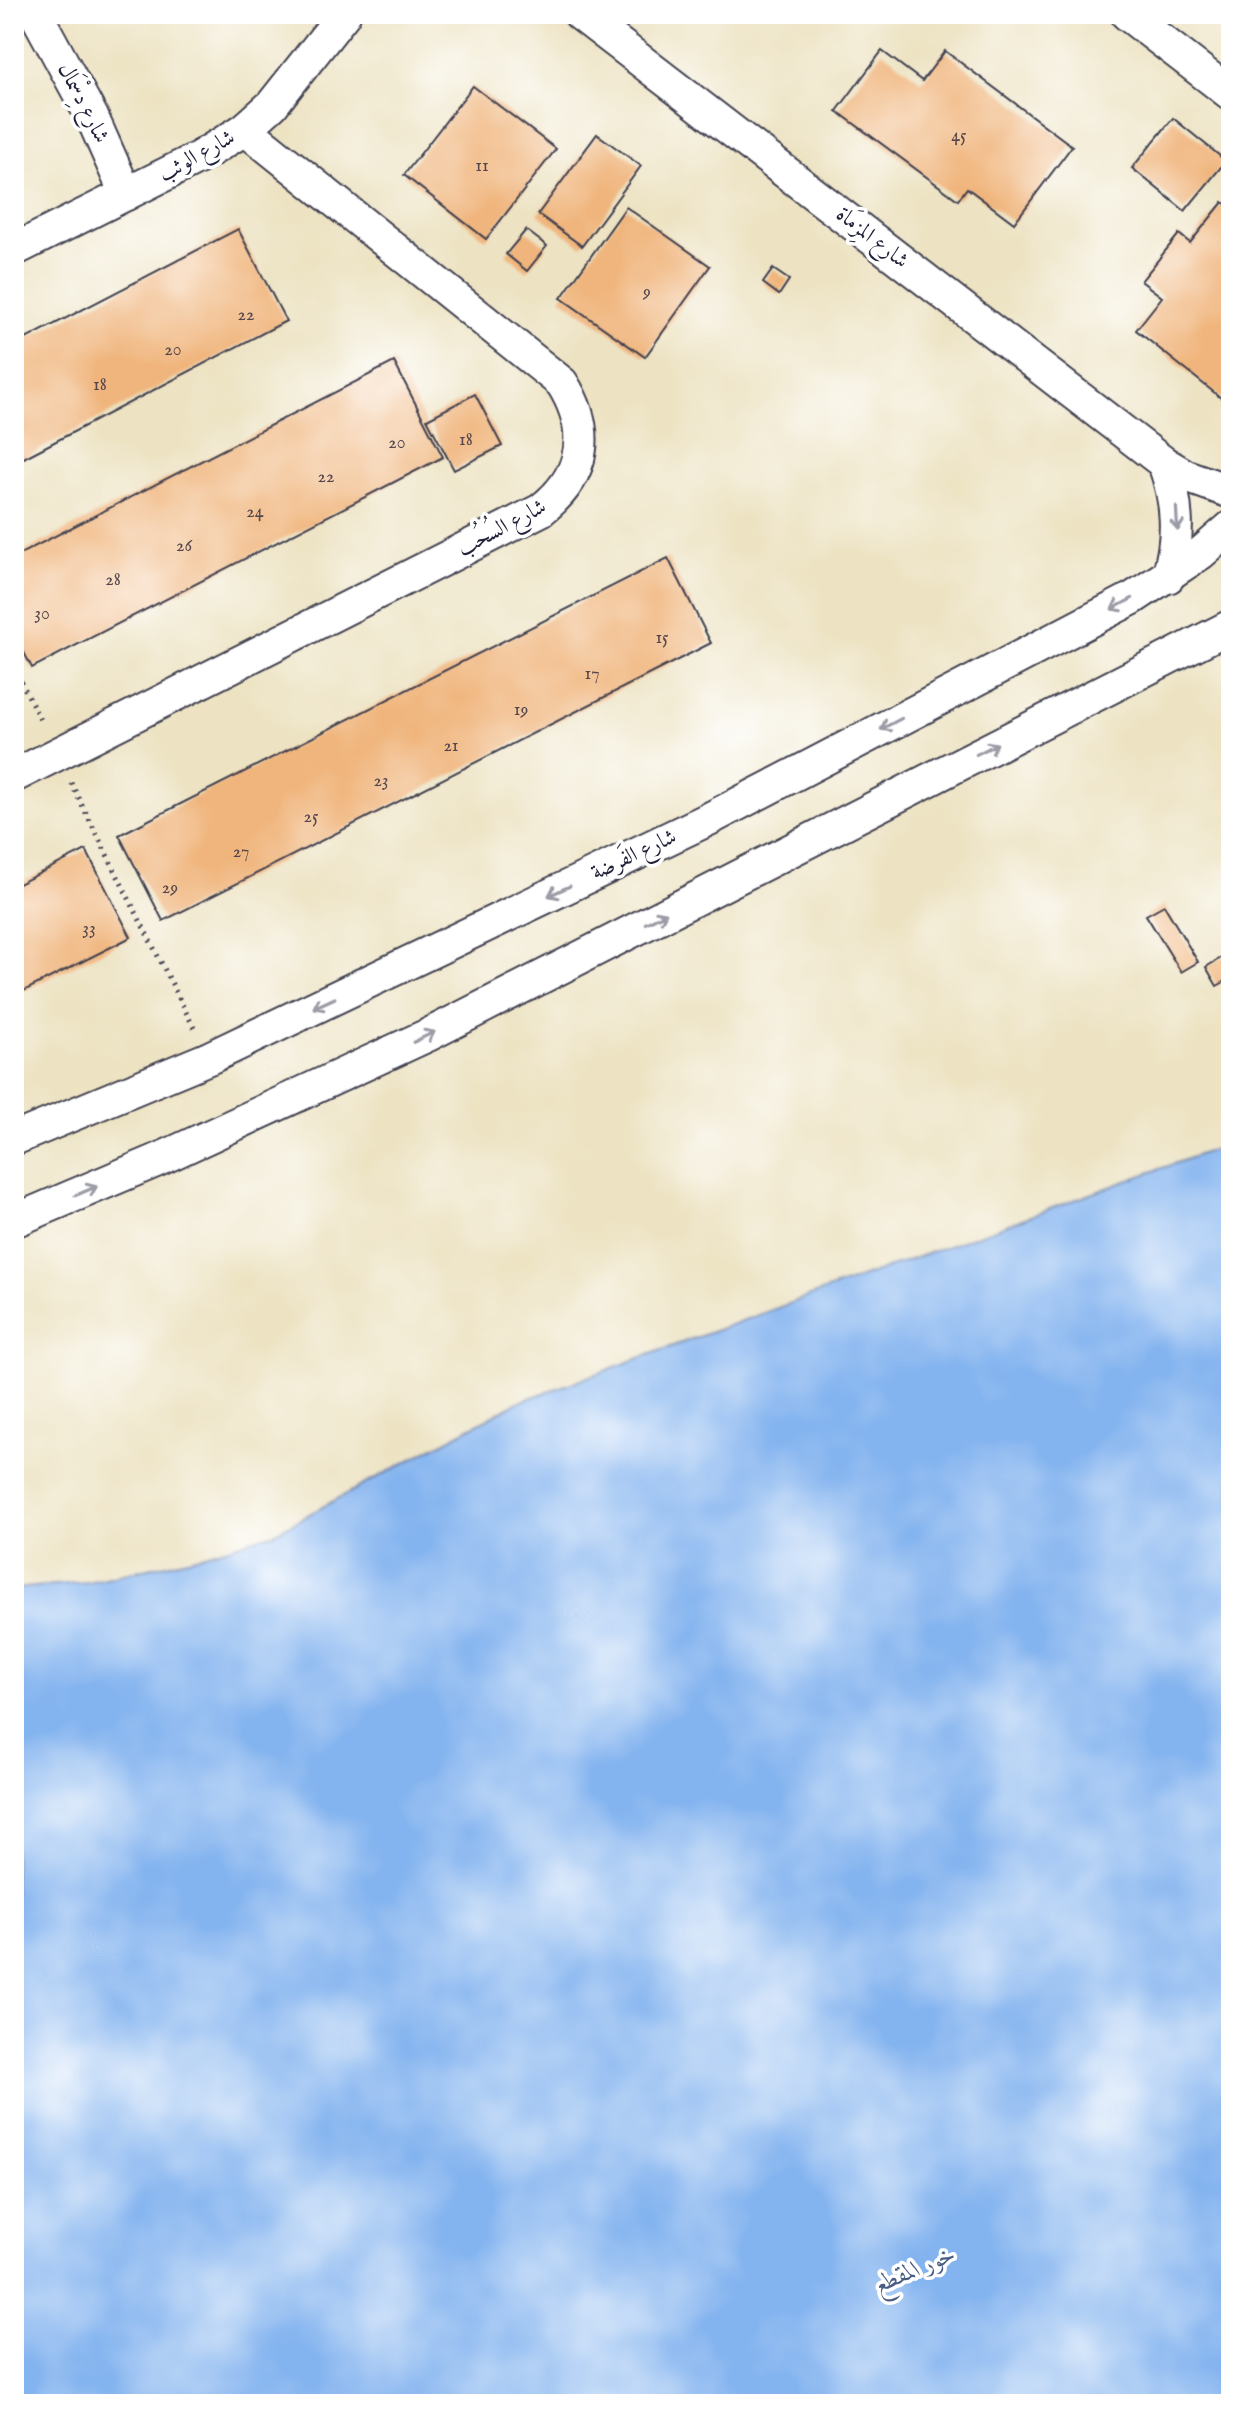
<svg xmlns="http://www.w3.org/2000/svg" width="1245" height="2418" font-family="'IM FELL English',Amiri,serif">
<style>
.water{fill:#84b4ef;stroke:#536b95;stroke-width:2}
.building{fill:#f0b57d}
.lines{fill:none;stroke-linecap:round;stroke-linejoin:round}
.minor-casing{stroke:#403f4f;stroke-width:36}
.path{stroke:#403f4f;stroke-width:5;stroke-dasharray:2 6;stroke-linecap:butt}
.minor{stroke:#fff;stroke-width:32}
.oneway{stroke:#9c9ca7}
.labels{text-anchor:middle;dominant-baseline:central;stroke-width:7;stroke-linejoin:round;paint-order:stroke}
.number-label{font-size:18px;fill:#56474c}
.street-label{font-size:22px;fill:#22223b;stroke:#fff}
.water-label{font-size:24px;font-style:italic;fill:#495c83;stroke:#fff}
</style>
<rect width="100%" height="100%" fill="#fff"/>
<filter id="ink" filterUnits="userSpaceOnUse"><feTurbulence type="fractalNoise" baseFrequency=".0125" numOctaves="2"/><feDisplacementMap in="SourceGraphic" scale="16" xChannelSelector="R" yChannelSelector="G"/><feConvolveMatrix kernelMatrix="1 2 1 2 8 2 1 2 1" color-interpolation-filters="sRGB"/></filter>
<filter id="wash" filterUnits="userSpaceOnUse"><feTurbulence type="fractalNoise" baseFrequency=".006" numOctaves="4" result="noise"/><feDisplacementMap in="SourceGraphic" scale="32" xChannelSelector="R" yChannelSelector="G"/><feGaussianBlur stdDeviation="1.8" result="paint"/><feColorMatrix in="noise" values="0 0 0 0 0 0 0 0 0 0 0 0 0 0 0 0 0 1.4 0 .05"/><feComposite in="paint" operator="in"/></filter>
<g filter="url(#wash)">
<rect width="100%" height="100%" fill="#ede3c3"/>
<path class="water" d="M1231 1143V2404H14V1589L87 1582 192 1558 274 1533 516 1403Z"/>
<g id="blocks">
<g class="building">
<path d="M882 51 922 81 945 51 1072 146 1014 223 967 188 958 200 837 111Z"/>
<path d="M473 86 556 149 486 239 404 175Z"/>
<path d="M1173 118 1226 161 1185 211 1132 168Z"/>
<path d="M597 134 641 166 582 246 538 214Z"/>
<path d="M1223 202 1231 208V406L1136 330 1162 297 1141 281 1179 234 1190 243Z"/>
<path d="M626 207 710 266 645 357 561 298Z"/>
<path d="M238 229 286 321 14 463V345Z"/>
<path d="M526 230 547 246 527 271 506 254Z"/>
<path d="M773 269 789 280 779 295 763 283Z"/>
<path d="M394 362 443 457 32 668 14 633V557Z"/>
<path d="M475 394 502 446 454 470 427 419Z"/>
<path d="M668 558 711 643 163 921 119 835Z"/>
<path d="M86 850 131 937 14 996V886Z"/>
<path d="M1164 905 1198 962 1181 972 1146 915Z"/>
<path d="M1231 952V978L1217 986 1206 967Z"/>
</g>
</g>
</g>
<g filter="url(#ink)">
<use href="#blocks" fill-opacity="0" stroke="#403f4f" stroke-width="2"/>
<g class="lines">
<g class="minor-casing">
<g id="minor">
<path d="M36 14 92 117 126 194"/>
<path d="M580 14 1164 463 1186 476 1231 492"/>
<path d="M1127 14 1231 94"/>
<path d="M14 250 198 158 245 129 272 105 344 14"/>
<path d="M1164 463C1178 502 1180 537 1168 577"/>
<path d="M14 776 541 510C586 475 592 431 562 383L245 129"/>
<path d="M14 1139 209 1058 711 818 1133 598 1201 553 1231 527"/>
<path d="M14 1221 158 1160 428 1035 1231 626"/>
</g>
</g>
<g class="path">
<path d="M14 667 42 724"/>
<path d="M71 783 194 1028"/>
</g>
<use href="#minor" class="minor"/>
</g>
<defs><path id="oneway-shaft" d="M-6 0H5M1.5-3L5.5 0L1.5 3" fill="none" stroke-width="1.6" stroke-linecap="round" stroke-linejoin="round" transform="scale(2)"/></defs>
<g class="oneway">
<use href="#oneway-shaft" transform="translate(1177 519) rotate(87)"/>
<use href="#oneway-shaft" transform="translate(1122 604) rotate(152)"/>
<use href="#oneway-shaft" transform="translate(891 724) rotate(152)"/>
<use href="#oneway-shaft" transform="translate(987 749) rotate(-27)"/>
<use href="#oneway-shaft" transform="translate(559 891) rotate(155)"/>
<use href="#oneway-shaft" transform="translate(656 918) rotate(-27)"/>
<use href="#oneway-shaft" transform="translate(324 1003) rotate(155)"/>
<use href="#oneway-shaft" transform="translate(424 1037) rotate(-26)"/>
<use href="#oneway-shaft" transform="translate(86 1191) rotate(-23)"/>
</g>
</g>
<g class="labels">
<g class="number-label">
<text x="959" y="136">45</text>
<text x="482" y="166">11</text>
<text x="647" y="292">9</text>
<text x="246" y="315">22</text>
<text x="173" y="350">20</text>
<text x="100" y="385">18</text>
<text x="466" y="440">18</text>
<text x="397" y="443">20</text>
<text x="326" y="477">22</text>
<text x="255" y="512">24</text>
<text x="184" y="546">26</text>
<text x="113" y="580">28</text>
<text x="42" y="614">30</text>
<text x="662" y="638">15</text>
<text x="592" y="674">17</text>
<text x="521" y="710">19</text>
<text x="451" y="746">21</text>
<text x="381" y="781">23</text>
<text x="311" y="817">25</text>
<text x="241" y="852">27</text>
<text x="170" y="888">29</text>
<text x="89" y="929">33</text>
</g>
<g class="street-label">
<text transform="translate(83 103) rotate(63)">شارع دِسْمَال</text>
<text transform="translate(197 156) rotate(-29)">شارع الوثب</text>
<text transform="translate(872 238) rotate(38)">شارع المِزمَاة</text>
<text transform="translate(502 528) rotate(-28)">شارع السُحُب</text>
<text transform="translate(634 855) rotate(-25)">شارع الفَرضة</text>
</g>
<g class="water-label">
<text transform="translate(915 2270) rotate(-23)">خور المقطع</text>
</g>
</g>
<rect width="1245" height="2418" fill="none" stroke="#fff" stroke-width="48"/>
</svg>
